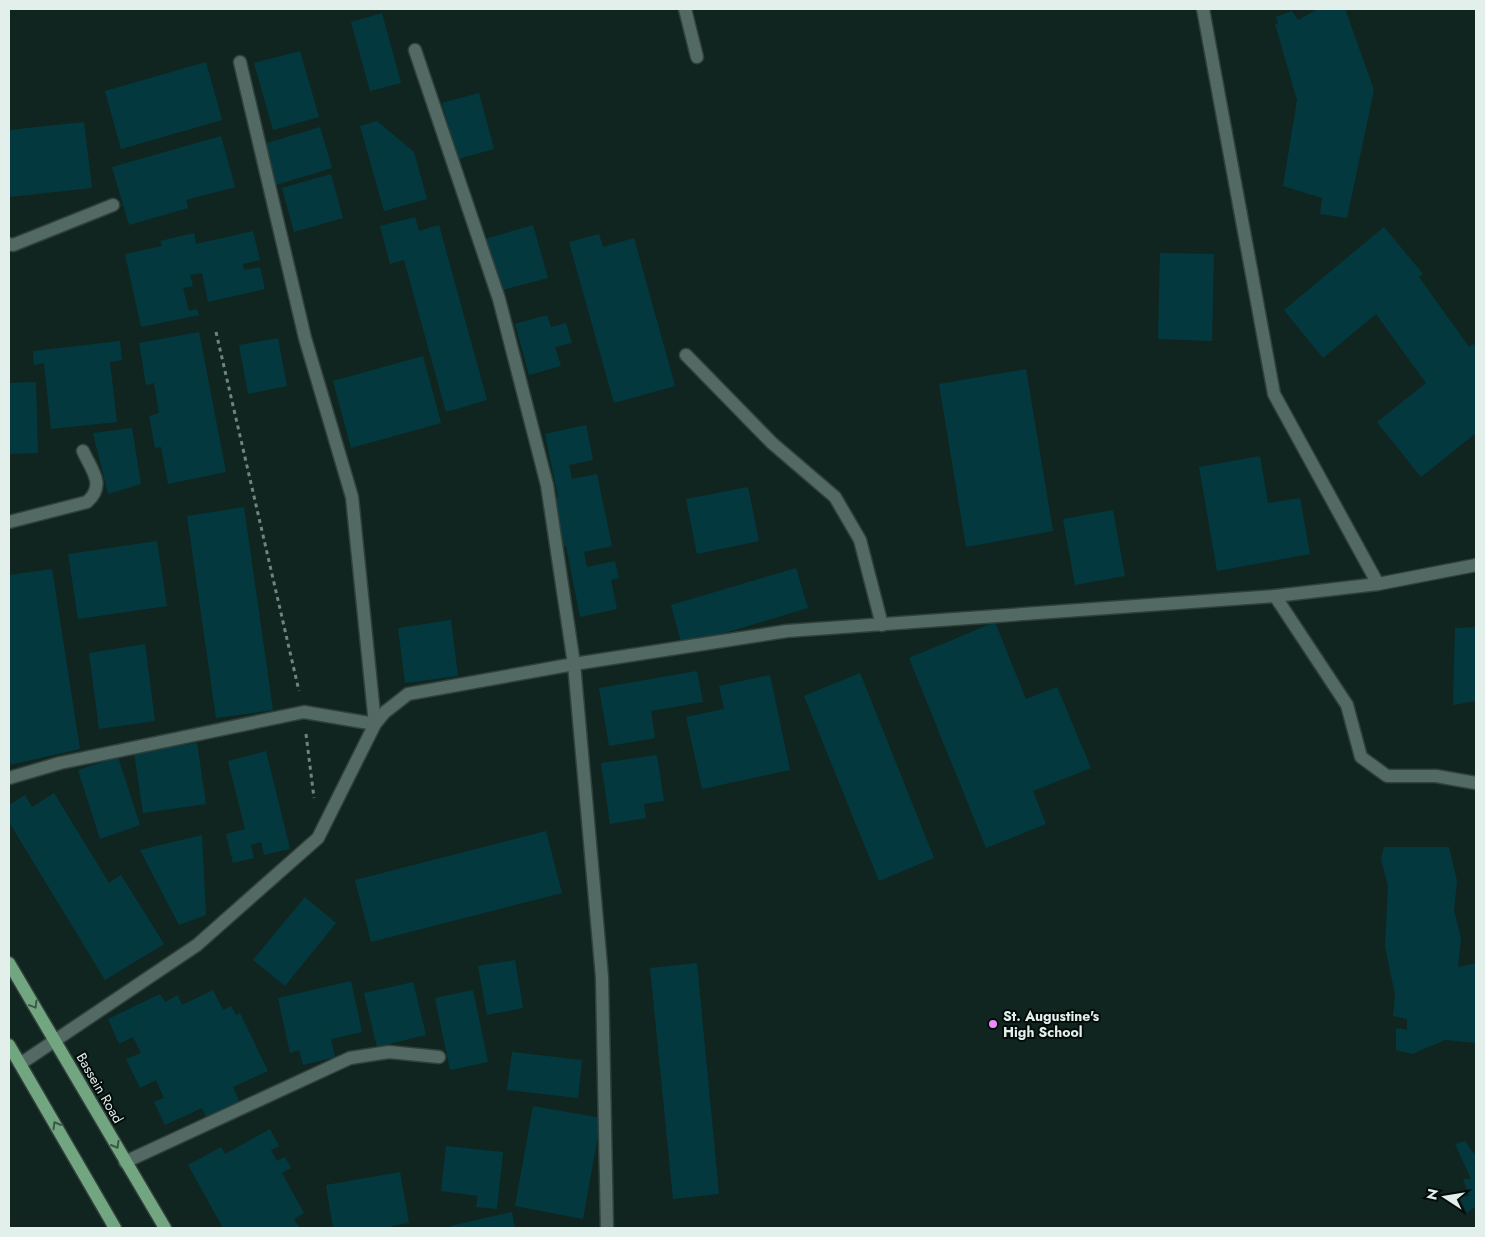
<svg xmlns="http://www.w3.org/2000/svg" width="1485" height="1237" font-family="Jost,sans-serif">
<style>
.building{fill:#03393e}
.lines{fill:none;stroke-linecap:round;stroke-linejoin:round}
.minor-casing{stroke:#32403c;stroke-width:15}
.major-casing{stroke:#32403c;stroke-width:15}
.path{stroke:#72837f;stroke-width:3;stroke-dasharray:4 4;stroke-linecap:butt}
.minor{stroke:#536a64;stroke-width:12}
.major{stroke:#72a680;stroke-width:12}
.oneway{stroke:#3b5945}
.poi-dot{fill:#ec8cfb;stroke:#040c0a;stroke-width:2}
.labels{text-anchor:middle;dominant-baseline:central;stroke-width:4;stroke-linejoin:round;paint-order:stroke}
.poi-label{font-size:14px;font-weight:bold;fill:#e2efeb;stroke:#040c0a;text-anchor:start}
.street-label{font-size:14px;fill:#e2efeb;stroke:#040c0a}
</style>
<rect width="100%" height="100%" fill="#102520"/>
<g class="building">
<path d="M1318 9H1345L1374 90 1347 218 1320 214 1322 198 1283 186 1297 100 1275 24H1278L1276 17 1292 11 1298 20Z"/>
<path d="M382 13 401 83 370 91 351 22Z"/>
<path d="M300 51 319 117 273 130 254 63Z"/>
<path d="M206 62 222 120 121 149 105 91Z"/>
<path d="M479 93 494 149 458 159 442 103Z"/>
<path d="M377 121 414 152 427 199 384 211 360 126Z"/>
<path d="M84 122 92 188 9 197V130Z"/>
<path d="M320 127 332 168 276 185 264 144Z"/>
<path d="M221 136 235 187 186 200 188 208 129 225 112 167Z"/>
<path d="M331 174 343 218 294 232 282 188Z"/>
<path d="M415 217 419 231 439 225 487 400 446 412 404 260 390 264 380 226Z"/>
<path d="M533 225 548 278 499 291 485 239Z"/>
<path d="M1384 227 1423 274 1419 277 1469 347 1473 344 1476 347V433L1421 477 1377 422 1426 383 1376 314 1323 358 1284 310Z"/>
<path d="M253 231 260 260 243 264 244 270 260 267 265 289 208 302 202 273 190 275 193 286 183 288 189 311 197 309 199 315 141 327 125 254 162 246 160 241 194 233 196 244Z"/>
<path d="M599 234 603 247 634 238 675 386 614 403 569 242Z"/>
<path d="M1160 253 1214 254 1212 341 1158 339Z"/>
<path d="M547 315 551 327 566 323 572 343 555 347 561 366 529 375 515 324Z"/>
<path d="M199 332 226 472 168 484 161 447 155 448 149 416 159 413 154 383 146 385 139 343Z"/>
<path d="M278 338 287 386 248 394 239 345Z"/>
<path d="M120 341 122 360 110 362 117 422 51 429 44 363 34 365 33 351Z"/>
<path d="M423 356 441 423 351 448 333 381Z"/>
<path d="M1026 369 1053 531 966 547 939 384Z"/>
<path d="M36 382 38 453 9 454V383Z"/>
<path d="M586 425 593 460 569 465 572 479 597 474 612 546 584 552 587 567 615 561 619 578 611 580 617 609 580 617 566 546 558 548 552 499 558 497 545 434Z"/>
<path d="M132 428 141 484 108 494 93 433Z"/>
<path d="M1260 456 1268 503 1300 498 1310 554 1217 571 1199 467Z"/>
<path d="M748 487 759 541 697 554 686 499Z"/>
<path d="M244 507 273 710 216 718 187 516Z"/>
<path d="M1113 510 1125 576 1075 585 1063 519Z"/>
<path d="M157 541 167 606 78 619 68 554Z"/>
<path d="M796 568 808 608 682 646 671 605Z"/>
<path d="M52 569 80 749 9 765V575Z"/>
<path d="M451 620 458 676 405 683 398 628Z"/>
<path d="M995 622 1026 699 1057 687 1091 768 1033 791 1046 824 986 848 909 658Z"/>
<path d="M1476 627V701L1453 705 1455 628Z"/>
<path d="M145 644 155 721 99 729 89 653Z"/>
<path d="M697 671 703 702 651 711 655 738 609 746 599 688Z"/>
<path d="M860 673 934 858 879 881 804 696Z"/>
<path d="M770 675 790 770 702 789 686 717 724 709 719 686Z"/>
<path d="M197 743 206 804 143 813 134 752Z"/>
<path d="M266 751 290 849 264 855 261 842 251 845 254 858 233 863 226 834 245 829 228 761Z"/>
<path d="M657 755 664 801 644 804 646 818 610 824 601 763Z"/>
<path d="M118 757 140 825 100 839 78 770Z"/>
<path d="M54 793 109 883 121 875 164 944 105 980 9 822V805L25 795 32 807Z"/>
<path d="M546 831 562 893 371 942 355 880Z"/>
<path d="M202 835 206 915 179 925 140 850Z"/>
<path d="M1384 847H1449L1457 881 1454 911 1461 938 1458 967 1476 963V1043L1445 1040 1412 1054 1396 1050V1028L1407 1030V1019L1393 1016 1395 995 1385 946 1388 886 1381 859Z"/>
<path d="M305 897 336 923 285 986 253 960Z"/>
<path d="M515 960 523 1008 487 1015 478 966Z"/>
<path d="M697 963 719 1194 673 1199 650 968Z"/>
<path d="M351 981 362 1032 331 1039 335 1057 303 1065 299 1050 290 1053 278 998Z"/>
<path d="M413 982 426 1035 377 1047 364 993Z"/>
<path d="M213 990 223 1010 231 1006 236 1015 240 1013 268 1071 233 1087 240 1103 207 1119 202 1108 165 1125 154 1102 164 1098 156 1080 140 1088 126 1059 141 1053 133 1037 119 1044 108 1019 160 994 165 1002 178 995 182 1005Z"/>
<path d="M473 990 488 1062 450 1070 435 998Z"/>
<path d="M512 1052 582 1060 578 1098 507 1090Z"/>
<path d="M533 1106 601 1118 583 1219 515 1206Z"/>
<path d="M270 1129 279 1146 271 1150 277 1161 285 1157 291 1168 282 1173 304 1213 294 1219 300 1228H223L188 1165 221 1147 225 1154Z"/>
<path d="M1465 1141 1474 1154 1476 1153V1206L1467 1213 1459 1197 1469 1196 1463 1179H1471L1455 1144Z"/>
<path d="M446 1146 503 1152 497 1209 476 1207 478 1196 441 1191Z"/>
<path d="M400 1172 409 1223 391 1226V1228H333L326 1185Z"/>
<path d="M512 1212 515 1228H450V1226Z"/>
</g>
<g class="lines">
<g class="minor-casing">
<g id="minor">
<path d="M685 9 697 57"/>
<path d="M1203 9 1274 394 1378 584"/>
<path d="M415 50 499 299 547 485 574 664 602 977 607 1228"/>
<path d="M9 244 13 245 113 205"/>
<path d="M686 355 772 443 835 497 860 540 882 625"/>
<path d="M9 522 87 502C106 485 92 471 83 451"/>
<path d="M1275 596 1347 705 1361 757 1387 776H1436L1476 783"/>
<path d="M9 778 60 763 304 712 375 724 352 497 305 338 240 62"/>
<path d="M20 1064 197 945 318 838 375 724 385 712 408 694 574 664 787 631 1275 596 1378 584 1476 565"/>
<path d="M125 1162 350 1058 389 1052 439 1057"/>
</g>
</g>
<g class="major-casing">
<g id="major">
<path d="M9 963 165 1228"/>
<path d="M9 1045 115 1228"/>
</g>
</g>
<g class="path">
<path d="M216 332 299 691"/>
<path d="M306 734 314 798"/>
</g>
<use href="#minor" class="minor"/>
<use href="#major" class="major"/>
</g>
<defs><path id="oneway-chevron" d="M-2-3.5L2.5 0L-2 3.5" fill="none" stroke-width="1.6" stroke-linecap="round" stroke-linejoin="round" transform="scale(1.25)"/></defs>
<g class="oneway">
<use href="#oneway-chevron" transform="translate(34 1005) rotate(59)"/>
<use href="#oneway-chevron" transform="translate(56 1125) rotate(-120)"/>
<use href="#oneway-chevron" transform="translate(116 1145) rotate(60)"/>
</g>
<circle class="poi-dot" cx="993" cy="1024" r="5"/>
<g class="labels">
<g class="poi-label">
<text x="1003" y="1016">St. Augustine's<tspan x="1003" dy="16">High School</tspan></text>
</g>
<g class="street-label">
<text transform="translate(100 1088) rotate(60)">Bassein Road</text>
</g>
</g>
<rect width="1485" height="1237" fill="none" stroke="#e2efeb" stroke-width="20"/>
<g transform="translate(1445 1197) rotate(282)" stroke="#040c0a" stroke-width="4" paint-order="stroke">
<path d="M0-4L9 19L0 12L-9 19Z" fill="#e2efeb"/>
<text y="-8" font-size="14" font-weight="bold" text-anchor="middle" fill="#e2efeb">N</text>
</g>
</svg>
